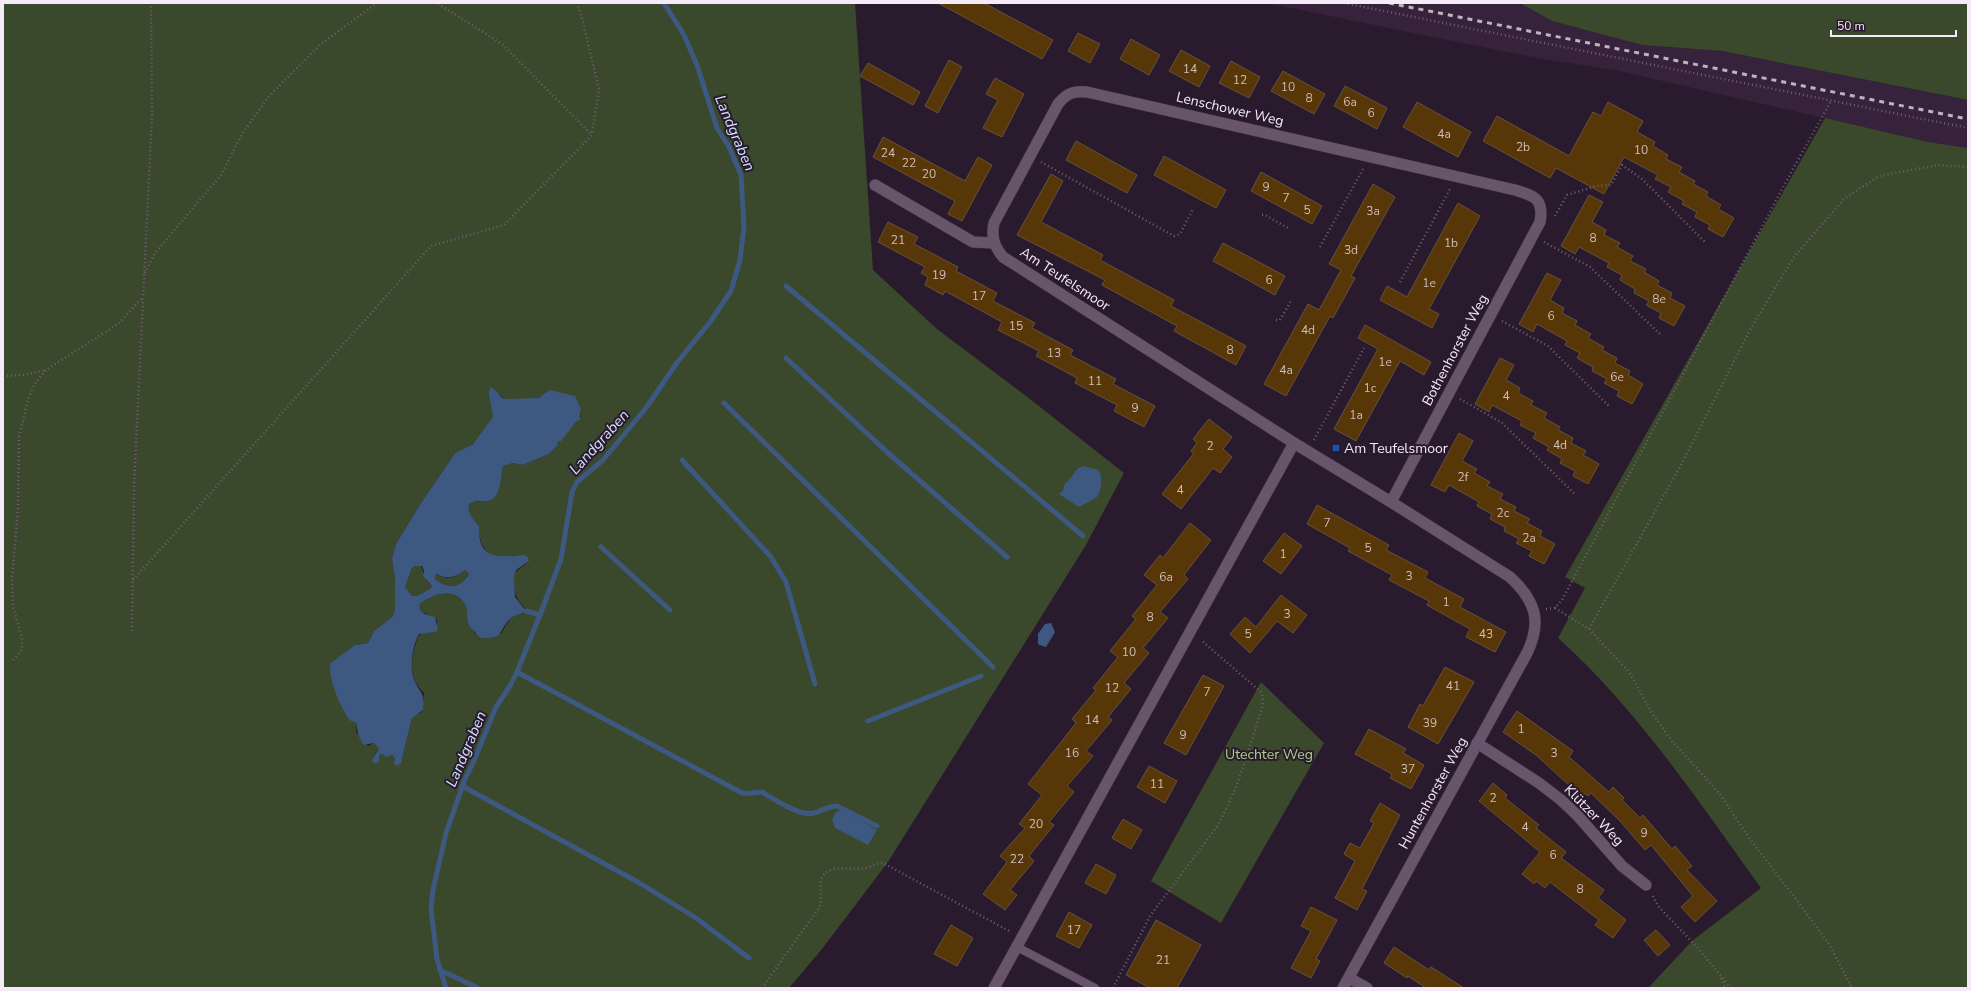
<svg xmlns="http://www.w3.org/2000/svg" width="1971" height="991" font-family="'Nunito Sans',sans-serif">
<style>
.built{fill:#36223b}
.green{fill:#3a482b;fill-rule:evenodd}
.water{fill:#3e5981;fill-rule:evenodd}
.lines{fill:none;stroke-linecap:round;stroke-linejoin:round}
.stream{stroke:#3e5981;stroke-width:5}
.building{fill:#573608;stroke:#65523c}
.service-casing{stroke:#443748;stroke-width:9}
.minor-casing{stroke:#443748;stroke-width:12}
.path{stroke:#6f6072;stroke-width:2.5;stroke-dasharray:1 3;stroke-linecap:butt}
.service{stroke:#68556c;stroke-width:8}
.minor{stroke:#68556c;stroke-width:11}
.rail{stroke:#bfb2c1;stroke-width:3;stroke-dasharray:5 5;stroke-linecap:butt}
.transit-dot{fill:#1a4fb4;stroke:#2a1a2e;stroke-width:1.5}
.labels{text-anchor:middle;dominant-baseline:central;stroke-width:4;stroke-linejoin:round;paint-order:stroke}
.number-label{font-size:12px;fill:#cebdbb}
.street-label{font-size:14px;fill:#f5eaf7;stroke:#2a1a2e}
.poi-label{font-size:14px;fill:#f5eaf7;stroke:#2a1a2e;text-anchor:start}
.park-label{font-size:14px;fill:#add087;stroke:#2a1a2e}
.water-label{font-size:15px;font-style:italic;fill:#d1e3fe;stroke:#2a1a2e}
</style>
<rect width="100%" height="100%" fill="#2a1a2e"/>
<path class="built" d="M1266 3 1524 4 1552 21 1642 45 1722 51 1968 100V148L1928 142 1619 71 1531 57Z"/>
<g class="green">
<path d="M3 3H855L873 270 937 329 1030 399 1124 473 1086 545 888 862 822 949 789 988H3ZM547 392 576 398 581 417 557 442 558 445 549 454 530 462 523 465 513 463 503 466 489 501 473 502 469 504C467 510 471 519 477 523 483 561 490 556 523 555L527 563 514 573C513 587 514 599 526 609L523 613C511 614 506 625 501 634H475C471 625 470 614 465 605 455 586 432 594 418 604L420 610C425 614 432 615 437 620L436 632 422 633C417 636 417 641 415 646 410 664 410 680 424 693L422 712 413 716 412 718 402 759H395L392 755 375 754 379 748 373 743 368 746 356 732 357 724 354 722 355 645 368 643 374 631 392 617 395 610V578L392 559 396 544 419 506 455 453 473 444 489 425 493 417 492 406 499 395C508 404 539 401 547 392Z"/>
<path d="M1520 3H1968V100L1722 51 1642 45 1552 21Z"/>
<path d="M1825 118 1928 142 1968 148V988H1648L1692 941 1761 888C1699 802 1637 709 1558 638L1585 588 1565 577Z"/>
<path d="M416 566H421L426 580 432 586 430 589 417 596H412L405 587 412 568Z"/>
<path d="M465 570 469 574C460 589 448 589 435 579V576L437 574C446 581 457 577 465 570Z"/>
<path d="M1261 682 1324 743 1221 923 1151 881Z"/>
</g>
<g class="water">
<path d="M490 387 494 389 502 398 508 399 538 398 550 390 575 396 581 409 580 412V420L576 422 561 441 557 442 558 445 549 454 530 462 523 465 513 463 503 466C500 477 502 498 488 501 481 502 475 500 469 504 467 513 474 520 479 526 478 561 498 556 523 555L528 557 529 561 516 570 514 576 515 597 526 611C520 615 515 614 509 620 497 633 505 638 482 638 477 636 476 633 473 630 464 623 470 614 465 605 456 586 432 594 419 604L420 610 425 614 435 617 438 630 436 632 419 634C413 644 409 668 414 679 420 695 425 690 423 710L412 718 401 763 397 766 394 764 395 759 392 755 387 757 382 754 379 755V762L374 763 372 761 379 748 373 743 364 745C359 738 357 733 357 724 354 721 351 722 349 719 341 709 326 674 331 663L355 645 368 643 374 631 392 617 395 610V578L392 559 396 544 419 506 455 453 473 444 493 417 489 394ZM416 566H422L424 571 423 576 432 586 430 589 417 596H412L405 587 412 568ZM465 570 469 574C460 589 448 589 435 579V576L437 574C446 580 457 577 465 570Z"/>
<path d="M1083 466 1098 470C1104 477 1101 490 1097 497L1079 507 1059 494 1063 491 1065 483C1074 478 1073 469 1083 466Z"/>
<path d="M1051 623 1055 632 1046 647 1039 645 1038 643V634L1045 624Z"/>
<path d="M842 810 877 830 868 845 835 828 832 820 836 812Z"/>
</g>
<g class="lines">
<g class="stream">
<path d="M786 286 1083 536"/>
<path d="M786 358 887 452 1007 557"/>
<path d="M724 403 993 667"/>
<path d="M682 460 771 557 786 582 815 684"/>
<path d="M601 547 670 610"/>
<path d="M526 611 540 615"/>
<path d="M517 672 742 793C749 794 755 792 762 792 774 799 800 817 814 813 822 811 828 806 837 806L877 826"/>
<path d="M868 721 981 676"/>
<path d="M462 786 638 882 696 918 749 958"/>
<path d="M440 970 478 988"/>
<path d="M446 988 437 959 431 909 433 890 446 833 465 779 473 763 496 707 510 686 517 672 540 615 561 559 572 492 577 482 603 460 646 408 676 364 710 322 731 291 740 260 744 227 741 175 729 147 717 128 697 65 684 35 664 3"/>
</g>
</g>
<g class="building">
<path d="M938 3H984L1053 40 1042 59Z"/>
<path d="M1078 33 1100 44 1090 63 1068 51Z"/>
<path d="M1131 39 1160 55 1149 75 1120 59Z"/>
<path d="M1181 50 1210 66 1199 87 1169 71Z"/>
<path d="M949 60 962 67 938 113 925 106Z"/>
<path d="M1231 61 1260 77 1249 98 1219 83Z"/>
<path d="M868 63 920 92 913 105 860 76Z"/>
<path d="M1283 71 1325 94 1314 114 1271 91Z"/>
<path d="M995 78 1024 94 1002 137 983 128 998 100 986 94Z"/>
<path d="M1345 86 1387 108 1377 129 1334 106Z"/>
<path d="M1417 102 1471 132 1458 157 1403 127Z"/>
<path d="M1608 102 1643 121 1637 132 1655 142 1653 146 1668 155 1666 159 1682 167 1679 172 1695 181 1693 184 1708 192 1706 196 1721 205 1718 209 1734 218 1723 237 1708 229 1710 225 1695 217 1697 212 1682 204 1684 201 1668 192 1671 187 1655 179 1658 175 1624 157 1604 194 1556 168 1550 178 1483 141 1497 116 1569 156 1593 112 1601 116Z"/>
<path d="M883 137 965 181 978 157 992 165 962 221 948 214 955 201 873 157Z"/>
<path d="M1076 141 1137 175 1127 193 1066 160Z"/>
<path d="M1164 156 1226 190 1216 208 1154 175Z"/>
<path d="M1261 172 1322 206 1312 224 1251 191Z"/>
<path d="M1051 174 1063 181 1041 222 1103 255 1100 260 1174 300 1171 306 1246 346 1236 365 1174 331 1177 326 1102 285 1105 280 1017 235Z"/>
<path d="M1373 184 1395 197 1351 276 1355 278 1333 318 1330 316 1286 396 1264 384 1308 304 1319 310 1341 270 1329 264Z"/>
<path d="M1589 195 1603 202 1592 222 1606 230 1604 235 1620 243 1617 247 1633 256 1630 261 1646 269 1644 272 1659 281 1657 285 1672 293 1670 298 1685 306 1674 326 1659 318 1661 313 1646 305 1649 301 1634 293 1635 289 1620 280 1622 275 1607 267 1609 263 1579 247 1575 254 1561 246Z"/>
<path d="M1458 203 1480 216 1429 309 1439 314 1432 328 1380 300 1387 286 1407 297Z"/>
<path d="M888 222 918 237 914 244 958 267 956 271 997 293 993 301 1035 323 1032 328 1073 350 1070 355 1116 379 1113 384 1155 406 1144 427 1114 411 1117 405 1075 383 1077 378 1036 356 1039 351 998 330 1002 322 945 291 943 295 925 285 928 277 921 273 925 267 878 242Z"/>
<path d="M1223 243 1285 276 1275 295 1213 261Z"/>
<path d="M1547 273 1561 280 1550 300 1564 308 1562 313 1577 321 1575 325 1591 334 1588 338 1604 347 1602 350 1617 358 1615 363 1630 371 1628 375 1643 384 1632 404 1617 396 1619 391 1604 383 1607 379 1592 371 1593 367 1577 358 1580 353 1565 345 1567 341 1537 324 1533 332 1519 324Z"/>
<path d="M1365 325 1431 362 1424 375 1400 361 1356 441 1334 429 1378 349 1358 338Z"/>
<path d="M1500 358 1514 365 1506 380 1520 388 1518 393 1533 401 1531 405 1547 413 1544 418 1560 427 1558 430 1573 438 1571 443 1586 451 1583 455 1599 464 1588 484 1573 476 1575 471 1560 463 1562 459 1547 450 1549 447 1533 438 1536 433 1520 425 1522 421 1492 405 1489 412 1475 404Z"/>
<path d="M1209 419 1232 437 1223 449 1232 457 1220 473 1213 468 1181 509 1162 494 1194 453 1191 451 1197 443 1193 439Z"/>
<path d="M1459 433 1473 441 1462 461 1477 469 1474 473 1490 482 1487 486 1503 494 1500 499 1516 507 1514 511 1530 519 1527 523 1542 531 1540 536 1555 544 1544 564 1529 556 1532 551 1516 543 1519 539 1504 531 1505 527 1490 519 1492 514 1477 506 1479 502 1449 485 1445 492 1431 485Z"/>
<path d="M1317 505 1389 545 1386 550 1428 572 1425 578 1464 599 1460 607 1506 632 1495 652 1466 637 1470 629 1427 605 1429 601 1389 580 1392 575 1348 551 1350 548 1307 524Z"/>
<path d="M1190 523 1211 540 1184 575 1188 579 1160 612 1168 618 1143 648 1149 653 1124 683 1131 689 1108 717 1112 720 1086 751 1093 756 1067 786 1074 792 1049 822 1054 825 1029 856 1034 861 1010 890 1017 895 1005 910 983 894 1007 862 1000 856 1025 828 1019 824 1042 795 1028 784 1076 723 1072 719 1096 690 1093 688 1118 657 1110 651 1136 619 1132 616 1157 585 1144 575 1160 555 1163 558Z"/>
<path d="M1284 533 1302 546 1281 574 1263 561Z"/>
<path d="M1281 595 1307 615 1293 633 1277 621 1250 653 1230 634 1245 617 1256 627Z"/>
<path d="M1445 667 1474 682 1438 744 1408 727 1420 704 1423 706Z"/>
<path d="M1203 675 1224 686 1186 755 1164 743Z"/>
<path d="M1517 711 1573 751 1569 757 1609 792 1613 787 1624 798 1622 800 1640 818 1643 815 1672 849 1675 846 1692 866 1687 870 1717 901 1695 922 1681 907 1693 896 1651 845 1645 850 1620 821 1591 793 1588 796 1584 793 1581 796 1536 755 1503 732Z"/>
<path d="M1369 729 1406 749 1403 753 1424 765 1411 789 1390 778 1392 774 1355 754Z"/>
<path d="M1149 766 1177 781 1165 803 1137 787Z"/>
<path d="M1493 783 1507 795 1505 798 1539 825 1536 828 1566 852 1561 858 1604 890 1598 898 1626 920 1613 938 1595 925 1599 920 1550 882 1545 888 1536 881 1534 884 1522 874 1540 852 1479 801Z"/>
<path d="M1380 803 1400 815 1362 889 1367 891 1357 910 1335 898 1355 861 1344 854 1350 843 1360 848 1374 823 1370 821Z"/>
<path d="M1123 819 1142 830 1131 849 1112 838Z"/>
<path d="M1096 864 1116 875 1106 894 1085 883Z"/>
<path d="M1311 907 1337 920 1316 959 1320 961 1311 978 1291 968 1311 931 1301 926Z"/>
<path d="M1069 912 1092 925 1079 948 1056 936Z"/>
<path d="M1156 920 1201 945 1177 988H1150L1126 975Z"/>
<path d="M951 925 973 938 957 966 934 954Z"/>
<path d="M1656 930 1670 945 1658 956 1644 940Z"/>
<path d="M1394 947 1429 970 1431 967 1464 988H1426L1408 976 1407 978 1384 963Z"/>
</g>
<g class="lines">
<g class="service-casing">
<path id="service" d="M1017 947 1095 988"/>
</g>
<g class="minor-casing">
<g id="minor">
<path d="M875 185 973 242 994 243"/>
<path d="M1477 743 1539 783 1561 800 1577 815 1622 866 1646 885"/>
<path d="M1349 978 1367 988"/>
<path d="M994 988 1294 443"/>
<path d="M1343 988 1527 653C1542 622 1536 601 1510 577L1391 502 1294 443 1003 257C994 246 991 237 994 223L1058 104C1067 93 1073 91 1087 92L1515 190C1535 196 1544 199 1540 222L1391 502"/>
</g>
</g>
<g class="path">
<path d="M576 3 581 14 599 89 592 134"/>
<path d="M1344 3 1968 128"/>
<path d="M1041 162 1174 236 1180 234 1193 209"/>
<path d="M1262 215H1265L1290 229"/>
<path d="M1555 216 1567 195 1596 186 1611 185 1622 165 1642 179 1705 242"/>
<path d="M1544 242 1590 267 1662 336"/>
<path d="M1320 247 1363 169"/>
<path d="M145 273 155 253 221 175 242 134 270 95 321 44 377 3"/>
<path d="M1400 282 1450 189"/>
<path d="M1276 320H1280L1292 299"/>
<path d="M1502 321 1548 346 1609 406"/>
<path d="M3 376 23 375 45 370"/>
<path d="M1460 399 1502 423 1574 493"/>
<path d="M1314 440 1364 348"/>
<path d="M133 580 431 246 504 225 592 135 502 44 437 3"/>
<path d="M1555 608 1589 629 1629 672 1652 713 1672 741 1719 793 1752 842 1796 899 1829 944 1852 988"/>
<path d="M1546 609 1555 608 1562 600 1794 167 1831 101"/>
<path d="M1589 629 1681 465 1751 328 1794 257 1844 199 1879 176 1938 165 1968 167"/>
<path d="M132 631 134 486 152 115 151 3"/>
<path d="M13 660 22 650V638L13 607 12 578 18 509 19 437 28 399 34 385 46 370 118 324 143 297"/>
<path d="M1653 896 1658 906 1696 946 1731 988"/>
<path d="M1721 978 1725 988"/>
<path d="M762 988 819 908C824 896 818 888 822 878 828 863 853 871 865 868 871 867 876 863 883 863L1011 932"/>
<path d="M1113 988 1150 916 1216 828C1238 791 1249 748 1262 708L1263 697 1261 692 1201 640"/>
</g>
<use href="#service" class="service"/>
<use href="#minor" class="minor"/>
<path class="rail" d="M1389 3 1968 119"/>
</g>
<rect class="transit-dot" x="1332" y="444" width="8" height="8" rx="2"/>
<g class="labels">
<g class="number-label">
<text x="1190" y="69">14</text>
<text x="1240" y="80">12</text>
<text x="1288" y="87">10</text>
<text x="1309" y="98">8</text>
<text x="1350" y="102">6a</text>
<text x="1371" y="113">6</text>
<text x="1444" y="134">4a</text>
<text x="1523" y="147">2b</text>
<text x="1641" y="150">10</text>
<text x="888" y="153">24</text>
<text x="909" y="163">22</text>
<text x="929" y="174">20</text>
<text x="1266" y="187">9</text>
<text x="1286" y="198">7</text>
<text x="1307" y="210">5</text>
<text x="1373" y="211">3a</text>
<text x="1593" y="238">8</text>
<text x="898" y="240">21</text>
<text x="1451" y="243">1b</text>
<text x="1351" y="250">3d</text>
<text x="939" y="275">19</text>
<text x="1269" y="280">6</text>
<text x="1429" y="283">1e</text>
<text x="979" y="296">17</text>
<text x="1659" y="299">8e</text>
<text x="1551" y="316">6</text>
<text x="1016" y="326">15</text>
<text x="1308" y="330">4d</text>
<text x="1230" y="350">8</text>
<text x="1054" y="353">13</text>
<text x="1385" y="362">1e</text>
<text x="1286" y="370">4a</text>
<text x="1617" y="377">6e</text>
<text x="1095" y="381">11</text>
<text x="1370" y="388">1c</text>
<text x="1506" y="396">4</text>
<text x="1135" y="408">9</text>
<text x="1356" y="415">1a</text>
<text x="1560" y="445">4d</text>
<text x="1210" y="446">2</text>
<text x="1463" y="477">2f</text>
<text x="1180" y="490">4</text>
<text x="1503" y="513">2c</text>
<text x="1327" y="523">7</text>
<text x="1529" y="538">2a</text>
<text x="1368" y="548">5</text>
<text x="1283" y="554">1</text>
<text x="1409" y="576">3</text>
<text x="1166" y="577">6a</text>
<text x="1446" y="602">1</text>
<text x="1287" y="614">3</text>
<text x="1150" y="617">8</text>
<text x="1248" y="634">5</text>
<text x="1486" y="634">43</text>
<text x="1129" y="652">10</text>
<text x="1453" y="686">41</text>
<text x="1112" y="688">12</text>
<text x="1207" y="692">7</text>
<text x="1092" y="720">14</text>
<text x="1430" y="723">39</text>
<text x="1521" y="729">1</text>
<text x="1183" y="735">9</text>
<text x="1072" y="753">16</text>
<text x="1554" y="753">3</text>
<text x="1408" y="769">37</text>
<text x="1157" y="784">11</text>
<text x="1493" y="798">2</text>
<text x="1036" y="824">20</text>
<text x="1525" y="827">4</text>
<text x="1644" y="833">9</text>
<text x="1553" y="855">6</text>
<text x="1017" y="859">22</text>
<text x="1580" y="889">8</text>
<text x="1074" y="930">17</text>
<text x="1163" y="960">21</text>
</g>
<g class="street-label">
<text transform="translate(1230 109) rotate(13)">Lenschower Weg</text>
<text transform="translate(1065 279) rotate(33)">Am Teufelsmoor</text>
<text transform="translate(1455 350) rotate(-62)">Bothenhorster Weg</text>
<text transform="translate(1433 793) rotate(-61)">Huntenhorster Weg</text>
<text transform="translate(1594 815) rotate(46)">Klützer Weg</text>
</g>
<g class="poi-label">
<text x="1344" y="448">Am Teufelsmoor</text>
</g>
<g class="park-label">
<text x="1269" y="754">Utechter Weg</text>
</g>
<g class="water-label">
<text transform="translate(735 133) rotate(67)">Landgraben</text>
<text transform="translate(599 442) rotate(-48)">Landgraben</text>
<text transform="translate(466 749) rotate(-67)">Landgraben</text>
</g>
</g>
<rect width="1971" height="991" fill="none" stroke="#f5eaf7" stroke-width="8"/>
<path d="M1831 30v6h125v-6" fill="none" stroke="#f5eaf7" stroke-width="2"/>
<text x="1837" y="30" font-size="12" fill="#f5eaf7" stroke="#2a1a2e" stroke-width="3" paint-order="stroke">50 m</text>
</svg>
